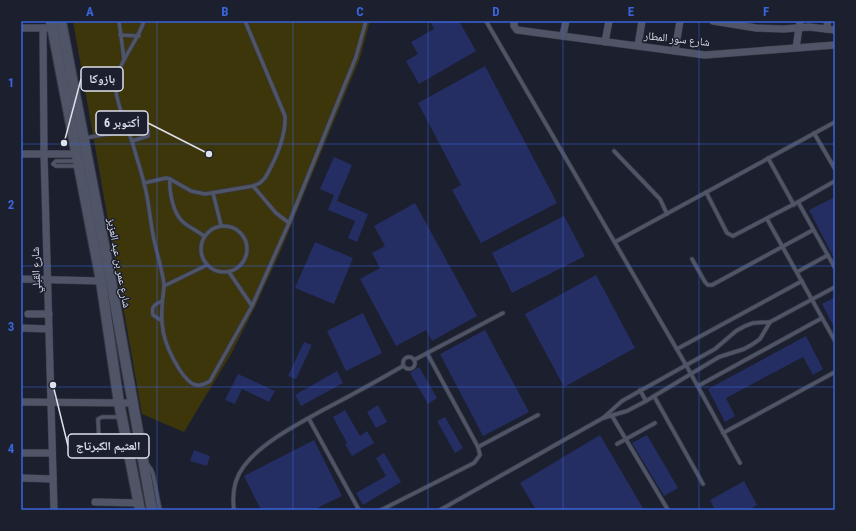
<svg xmlns="http://www.w3.org/2000/svg" width="856" height="531" font-family="'Roboto Condensed','Noto Naskh Arabic',sans-serif">
<style>
.green{fill:#3e360b}
.building{fill:#242e63}
.lines{fill:none;stroke-linecap:round;stroke-linejoin:round}
.lane-casing{stroke:#363945;stroke-width:5}
.street-casing{stroke:#363945;stroke-width:8}
.secondary-casing{stroke:#363945;stroke-width:12}
.lane{stroke:#4f5466;stroke-width:3.5}
.street{stroke:#4f5466;stroke-width:7}
.secondary{stroke:#4f5466;stroke-width:10}
.grid{fill:none;stroke:#3a64db;stroke-width:1;stroke-opacity:0.55}
.labels{text-anchor:middle;dominant-baseline:central;stroke-width:3;stroke-linejoin:round;paint-order:stroke}
.street-label{font-size:11px;fill:#dee1ec;stroke:#1b1f2e}
.leader{fill:none;stroke:#dee1ec;stroke-width:1.5}
.callout-dot{fill:#dee1ec;stroke:#1b1f2e;stroke-width:1.5}
.callout{fill:#1b1f2e;stroke:#dee1ec;stroke-width:1.5}
.callout-label{font-size:12px;text-anchor:middle;font-weight:bold;fill:#dee1ec}
.neatline{fill:none;stroke:#3a64db;stroke-width:1.5}
.grid-label{font-size:13px;text-anchor:middle;font-weight:bold;fill:#3a64db}
</style>
<rect width="100%" height="100%" fill="#1b1f2e"/>
<path class="green" d="M73 21H370L360 58 281 250 255 307 231 354 184 432 142 414Z"/>
<g class="building">
<path d="M430 21H459L476 51 419 84 406 61 418 54 411 42 434 29Z"/>
<path d="M485 66 557 203 481 243 452 190 461 185 418 103Z"/>
<path d="M334 157 352 165 337 201 368 214 357 242 348 238 355 221 328 210 334 195 320 189Z"/>
<path d="M835 197V260L809 210Z"/>
<path d="M415 203 477 316 432 341 426 330 396 346 360 279 380 268 372 253 385 246 374 226Z"/>
<path d="M564 216 585 256 512 293 492 253Z"/>
<path d="M315 242 353 258 334 304 295 288Z"/>
<path d="M596 275 635 348 564 387 525 314Z"/>
<path d="M835 297V329L822 304Z"/>
<path d="M363 313 382 353 346 371 327 331Z"/>
<path d="M485 330 529 412 483 436 440 354Z"/>
<path d="M806 336 823 369 813 375 803 357 726 398 735 416 725 422 708 389Z"/>
<path d="M304 342 312 345 296 379 288 376Z"/>
<path d="M419 367 437 398 428 404 410 373Z"/>
<path d="M337 371 343 383 301 406 295 395Z"/>
<path d="M238 374 275 391 269 402 242 389 235 404 225 400Z"/>
<path d="M378 405 387 422 376 428 367 412Z"/>
<path d="M345 410 360 436 367 431 374 443 352 456 345 444 347 443 333 417Z"/>
<path d="M445 417 463 448 455 453 437 421Z"/>
<path d="M600 435 644 510H536L520 483Z"/>
<path d="M647 435 678 488 664 496 632 443Z"/>
<path d="M314 440 342 496 313 510H261L244 476Z"/>
<path d="M194 450 210 456 207 466 190 461Z"/>
<path d="M384 453 401 482 363 505 356 493 386 476 376 458Z"/>
<path d="M744 481 757 505 748 510H715L710 500Z"/>
</g>
<g class="lines">
<g class="lane-casing">
<g id="lane">
<path d="M119 21 124 59"/>
<path d="M144 21C137 44 114 66 116 90 117 107 129 130 134 148 137 159 141 171 144 183 149 201 150 221 154 240 157 254 162 269 164 284 164 292 162 300 162 308 161 322 163 337 169 350 173 359 185 383 196 385 201 386 205 384 210 381L252 306 289 223 356 57 366 21"/>
<path d="M486 21 686 365 740 463"/>
<path d="M120 35 139 36"/>
<path d="M814 133 835 169"/>
<path d="M85 138 143 128 148 130V136L132 141"/>
<path d="M614 151 660 199 667 214"/>
<path d="M768 158 794 205"/>
<path d="M76 161H56L53 164 56 166H79"/>
<path d="M170 179C169 192 173 213 183 222 189 227 197 231 204 236"/>
<path d="M144 183 166 178 170 179 191 191 205 194 253 186 260 183 265 178C276 159 286 137 285 116L245 21"/>
<path d="M253 186 276 213 289 223"/>
<path d="M706 192 727 233 733 236 798 202 835 181"/>
<path d="M213 193 221 225"/>
<path d="M798 202 835 268"/>
<path d="M767 219 835 341"/>
<circle cx="224" cy="249" r="23"/>
<path d="M615 242 835 122"/>
<path d="M692 259 705 282 708 285H712L813 230"/>
<path d="M229 272 252 306"/>
<path d="M797 272 828 255"/>
<path d="M164 286 207 265"/>
<path d="M162 321 153 315C151 306 155 304 162 301"/>
<path d="M677 349 802 281"/>
<circle cx="409" cy="363" r="6"/>
<path d="M414 360 503 313"/>
<path d="M698 386 822 318"/>
<path d="M640 390 646 401"/>
<path d="M654 396 703 484"/>
<path d="M612 416 668 510"/>
<path d="M121 417H102L98 419 99 440 100 443 104 445 125 443"/>
<path d="M603 418 627 411 646 401 719 357 744 349 753 344 760 339 770 322"/>
<path d="M309 419 359 510"/>
<path d="M723 433 835 372"/>
<path d="M617 444 655 423"/>
<path d="M478 447 538 415"/>
<path d="M147 464 151 469 153 474 160 510"/>
<path d="M234 510C232 495 234 479 244 466 261 443 298 424 323 410 350 396 377 381 403 366"/>
<path d="M381 510 474 463 480 455 478 447 427 353"/>
<path d="M440 510 603 418 622 401 715 349 736 331 745 326 753 323 770 322 835 287"/>
</g>
</g>
<g class="street-casing">
<g id="street">
<path d="M514 21V26L517 30 705 55 835 45"/>
<path d="M713 21 756 28 784 29 809 27 835 30"/>
<path d="M21 28H48"/>
<path d="M43 28 44 154 54 510"/>
<path d="M826 29 828 21"/>
<path d="M563 35 566 21"/>
<path d="M605 42 609 21"/>
<path d="M638 46 642 21"/>
<path d="M796 48 800 21"/>
<path d="M675 51 680 21"/>
<path d="M21 154H76"/>
<path d="M21 279 101 281"/>
<path d="M28 314H49"/>
<path d="M21 328 49 329"/>
<path d="M21 402 132 403"/>
<path d="M21 453H52"/>
<path d="M21 478 53 479"/>
<path d="M95 502 139 503"/>
</g>
</g>
<g class="secondary-casing">
<g id="secondary">
<path d="M51 21 101 281 119 403 140 510"/>
<path d="M61 21 111 281 152 510"/>
</g>
</g>
<use href="#lane" class="lane"/>
<use href="#street" class="street"/>
<use href="#secondary" class="secondary"/>
</g>
<path class="grid" d="M157 21V510M293 21V510M428 21V510M563 21V510M699 21V510M21 144H835M21 266H835M21 387H835"/>
<g class="labels">
<g class="street-label">
<text transform="translate(677 39) rotate(6)">شارع سور المطار</text>
<text transform="translate(119 263) rotate(80)">شارع عمر بن عبد العزيز</text>
<text transform="translate(36 270) rotate(-92)">شارع القبلي</text>
</g>
</g>
<path class="leader" d="M64 143L81 79M209 154L148 123M53 385L68 446"/>
<g class="callout-dot">
<circle cx="64" cy="143" r="4"/>
<circle cx="209" cy="154" r="4"/>
<circle cx="53" cy="385" r="4"/>
</g>
<g class="callout">
<rect x="81" y="67" width="42" height="24" rx="4"/>
<rect x="96" y="111" width="52" height="24" rx="4"/>
<rect x="68" y="434" width="81" height="24" rx="4"/>
</g>
<g class="callout-label">
<text x="102" y="83">بازوكا</text>
<text x="122" y="127">6 أكتوبر</text>
<text x="108" y="450">العثيم الكبرتاج</text>
</g>
<rect width="856" height="531" fill="none" stroke="#1b1f2e" stroke-width="44"/>
<rect x="22" y="22" width="812" height="487" class="neatline"/>
<g class="grid-label">
<text x="90" y="16">A</text>
<text x="225" y="16">B</text>
<text x="360" y="16">C</text>
<text x="496" y="16">D</text>
<text x="631" y="16">E</text>
<text x="766" y="16">F</text>
<text x="11" y="87">1</text>
<text x="11" y="209">2</text>
<text x="11" y="331">3</text>
<text x="11" y="453">4</text>
</g>
</svg>
